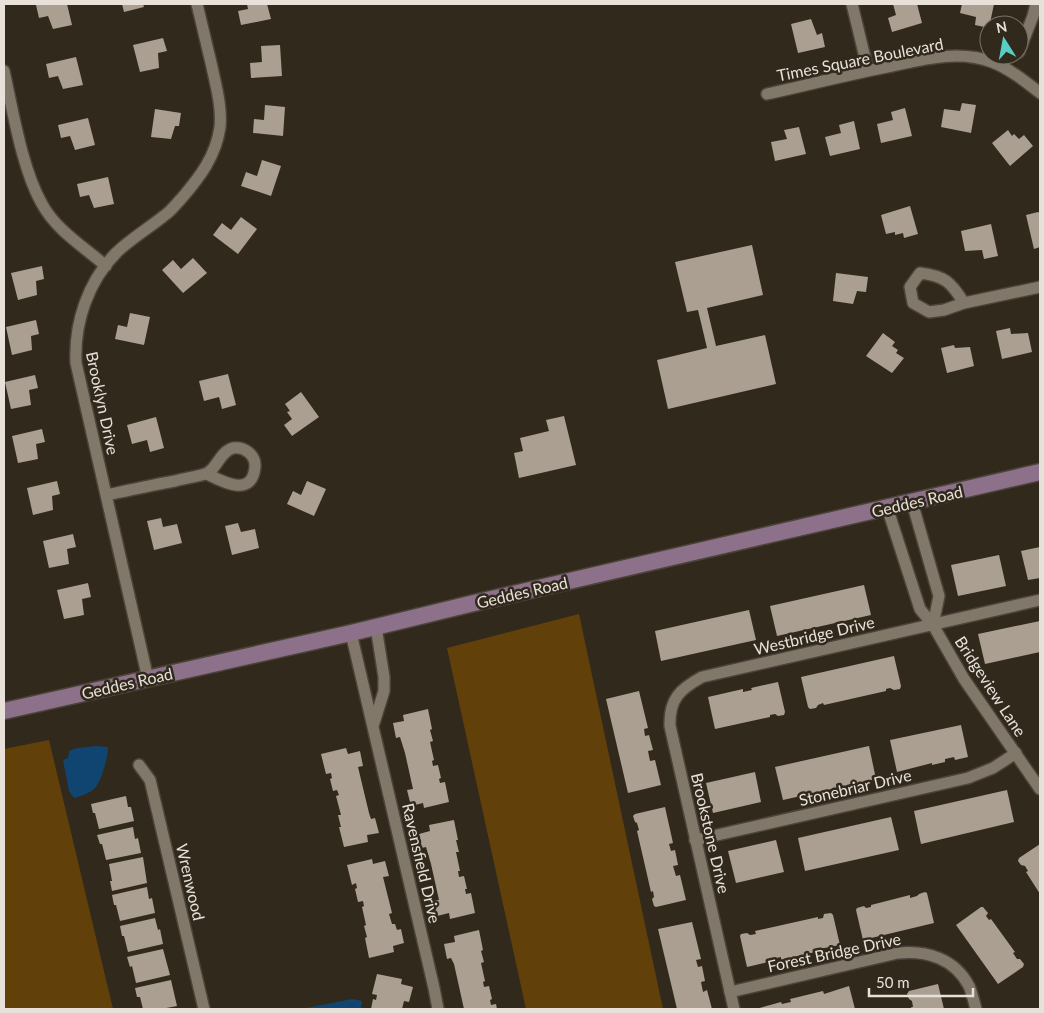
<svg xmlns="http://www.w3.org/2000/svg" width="1044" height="1013" font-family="Lato,sans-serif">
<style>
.green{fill:#614109}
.water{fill:#104571}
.building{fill:#ab9f91}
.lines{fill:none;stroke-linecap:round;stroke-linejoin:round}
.minor-casing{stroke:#4b4439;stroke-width:14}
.secondary-casing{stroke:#4b4439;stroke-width:19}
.minor{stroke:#82786a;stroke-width:11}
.secondary{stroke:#8d718a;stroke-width:16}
.labels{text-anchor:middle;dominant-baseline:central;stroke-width:5;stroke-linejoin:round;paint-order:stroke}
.street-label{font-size:16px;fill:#e7e1d9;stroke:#32291d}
</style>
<rect width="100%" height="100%" fill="#32291d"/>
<g class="green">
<path d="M579 614 663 1009H526L447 648Z"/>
<path d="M49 740 113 1009H4V749Z"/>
</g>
<g class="water">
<path d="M96 746 108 747C108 755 106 761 104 768 98 788 95 792 74 798L69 791 63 760 68 758 69 751 77 748Z"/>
<path d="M352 999 362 1001 361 1009H301Z"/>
</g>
<g class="building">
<path d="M40 4H67L72 25 53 29 48 16 39 18 36 5Z"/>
<path d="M122 4H143L144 7 124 12Z"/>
<path d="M247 4H267L271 19 241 25 238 11 248 9Z"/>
<path d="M893 4H917L922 23 892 32 888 18 896 15Z"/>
<path d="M962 4H994L989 28 975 25 976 17 960 13Z"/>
<path d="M811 19 817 35 822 33 825 47 798 53 791 24Z"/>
<path d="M163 38 167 51 158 53 159 68 140 72 133 45Z"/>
<path d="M280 45 282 76 251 78 250 63 262 62 261 46Z"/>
<path d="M76 57 83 85 63 89 58 76 49 78 46 64Z"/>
<path d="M962 103 976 105 971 133 941 127 944 109 960 111Z"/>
<path d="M265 105 285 107 283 136 253 133 254 119 264 120Z"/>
<path d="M905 108 912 136 881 143 877 124 893 120 891 112Z"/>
<path d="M155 109 181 113 179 126H175L171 139 151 137Z"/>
<path d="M88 118 95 145 75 150 70 136 61 138 58 125Z"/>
<path d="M854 121 860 149 830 156 825 137 841 133 839 125Z"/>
<path d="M799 127 806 154 775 161 771 142 787 139 784 130Z"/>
<path d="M1008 130 1012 136 1014 134 1019 139 1024 135 1033 146 1010 166 992 143Z"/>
<path d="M262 160 281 166 271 196 241 186 246 172 257 176Z"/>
<path d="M108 177 114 204 94 208 89 195 80 197 77 184Z"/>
<path d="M910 206 918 234 904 238 903 233 895 235V232L886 234 881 215Z"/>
<path d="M1038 212 1040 213V247L1034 249 1026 215Z"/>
<path d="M241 217 257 229 238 254 213 235 222 223 231 230Z"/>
<path d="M991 224 998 256 984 259 982 250 965 251 961 231Z"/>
<path d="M752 245 763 295 707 308 716 346 765 335 776 384 668 409 657 360 707 348 698 310 687 312 675 262Z"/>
<path d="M193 258 207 273 183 293 162 270 173 260 181 269Z"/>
<path d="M42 266 44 279 36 281 37 295 18 300 11 273Z"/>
<path d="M836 273 868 277 866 292 857 291 853 304 833 301Z"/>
<path d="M130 313 150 317 144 345 115 339 118 325 127 327Z"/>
<path d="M36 320 39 334 31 336 32 350 12 355 6 327Z"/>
<path d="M1010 328 1011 334 1028 333 1032 352 1002 359 996 331Z"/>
<path d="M883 333 895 342 892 346 898 350 896 353 904 358 892 373 866 356Z"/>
<path d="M954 345 955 348 970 347 974 366 947 373 941 348Z"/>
<path d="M228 374 236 405 222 409 219 397 204 401 199 381Z"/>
<path d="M35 375 38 388 29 390 31 405 11 409 5 382Z"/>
<path d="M301 392 319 417 292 436 284 425 292 419 287 412 290 411 285 404Z"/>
<path d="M564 416 576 465 519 478 514 453 523 451 520 438 549 431 546 420Z"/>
<path d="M156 417 164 448 150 452 147 440 132 444 127 425Z"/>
<path d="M42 429 45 442 36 444 38 459 18 463 12 436Z"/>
<path d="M57 481 60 494 52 496 53 510 33 515 27 488Z"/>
<path d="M307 481 326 489 314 516 287 504 293 491 301 495Z"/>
<path d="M161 518 163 527 177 524 182 543 154 550 147 521Z"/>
<path d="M238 523 241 532 255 529 259 548 232 555 225 526Z"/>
<path d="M73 534 76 547 67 549 69 564 49 568 43 541Z"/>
<path d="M1040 547V578L1028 580 1021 551Z"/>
<path d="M999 555 1006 586 958 596 951 565Z"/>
<path d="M88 583 91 597 82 599 84 615 64 619 57 590Z"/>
<path d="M864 585 871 615 777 636 770 606Z"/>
<path d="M749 610 756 640 661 661 655 631Z"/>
<path d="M1040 621V652L985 664 978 634Z"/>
<path d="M894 656 901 686 900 689 894 690 890 688 886 689V691L824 705 823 703 818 705 816 708 810 709 808 707 801 677Z"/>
<path d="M778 682 785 712 784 715 778 716 775 714 770 715V717L715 729 708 697 743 689V692L752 690 751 688Z"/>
<path d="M639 691 648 728 644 729 645 736 649 735 653 750 648 751 650 761 655 760 661 785 628 793 606 699Z"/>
<path d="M428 709 432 729 430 730 433 741 430 742 434 760 432 761 433 766 438 765 441 778 439 779 440 783 445 782 449 802 424 808 423 803 411 806 407 790 413 789 405 753 400 737 396 738 393 723 404 721 403 715Z"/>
<path d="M961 725 968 757 955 760 954 757 945 759V762L932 765V763L897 772 890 740Z"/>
<path d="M869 746 876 779 783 800 775 767Z"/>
<path d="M346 748 348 754 360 751 363 766 358 767 369 813 371 819 375 818 379 833 367 835 368 842 344 847 339 827H341L338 815H341L336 796 339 795 337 790 333 791 330 779 332 778 331 773 326 774 321 754Z"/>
<path d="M755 772 761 802 713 813 706 783Z"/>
<path d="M1007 790 1014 822 921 844 914 811Z"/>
<path d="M126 796 128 807H131L134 821 99 829 95 813H93L91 804Z"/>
<path d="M665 807 673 843 669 844 671 851 675 850 678 865 673 866 676 876 680 875 686 900 656 907 654 906 652 899 654 897 653 891 651 892 637 831 639 830 637 823 635 822 633 816 635 814Z"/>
<path d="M891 817 899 850 805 871 798 838Z"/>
<path d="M454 820 458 840H456L459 852H456L460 871H458L459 877 464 876 467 889H465L466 894 471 893 475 913 450 919 449 913 437 916 433 901 439 900 431 864 426 847 422 848 419 834 430 831 429 825Z"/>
<path d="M133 827 135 839 138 838 141 853 106 860 102 844H100L97 835Z"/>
<path d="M776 840 784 872 736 883 728 851Z"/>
<path d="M1040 844V894L1026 872 1028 871 1025 866 1021 865 1018 861 1019 858Z"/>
<path d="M143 857 147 883 112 891 110 881H112L109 864Z"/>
<path d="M372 859 373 864 385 861 389 876 383 877 392 913 389 914 392 924H395L397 930 401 929 404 943 393 946 394 952 369 958 365 938 367 937 364 926 366 925 362 907 364 906 363 901 358 902 355 889 357 888 356 883 352 885 347 865Z"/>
<path d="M147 887 149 899 152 898 155 913 120 921 116 905H114L112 895Z"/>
<path d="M925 892 927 893 934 923 863 940 856 910 857 908 864 906 866 908 871 907V905L910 895V898L917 896 919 894Z"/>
<path d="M981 907H983L988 913 986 916 989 920 991 919 1015 952 1013 953 1017 959H1020L1024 964 1023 967 998 984 956 925Z"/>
<path d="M831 913 833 915 840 945 814 950 815 952 781 960V957L772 959V961L747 967 740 936 741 934 747 933 750 935 756 934 755 931 818 917V919L823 918 824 914Z"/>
<path d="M155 918 158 930 160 929 163 944 128 952 124 936H122L120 926Z"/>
<path d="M692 922 701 959 696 960 698 967 702 966 705 981 701 982 703 992 707 990 712 1009H677L658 929Z"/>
<path d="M479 930 483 950 481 951 484 962 481 963 485 981 483 982 484 987 489 986 492 999 490 1000 491 1005 496 1004 497 1009H464L454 964 451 958 447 959 444 944 455 942 454 936Z"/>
<path d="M163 949 170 975 136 983 132 966 130 967 127 957Z"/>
<path d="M377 974 402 979 401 984 413 987 409 1002 404 1001 402 1009H371L373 999 376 1000 377 995 372 994Z"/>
<path d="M171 980 177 1006 161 1009H143L140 997H137L135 988Z"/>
<path d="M938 984 944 1009H912L911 1007H913L912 1001 909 999 907 994 909 991Z"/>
<path d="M849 986 855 1009H756L781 1002 782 1004 791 1002 790 999 823 991 824 994Z"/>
</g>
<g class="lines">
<g class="minor-casing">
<g id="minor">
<path d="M852 4 868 70"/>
<path d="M1019 52 1033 16 1036 4"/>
<path d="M4 71C13 111 22 169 42 204 56 230 84 247 106 266"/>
<path d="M767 94C807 85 847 75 887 67 920 60 958 49 992 62 1010 69 1026 82 1040 93"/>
<path d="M964 303C951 282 945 276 920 273L910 287 913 303 929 312 944 310 964 303 1040 287"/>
<path d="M107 495C130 490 152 485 175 481 185 478 196 477 205 474 217 470 219 452 233 448 244 446 256 455 255 467 252 498 223 482 207 474"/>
<path d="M912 502 939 596 933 625"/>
<path d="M887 507 920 609 933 625 964 679 1040 789"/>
<path d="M351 633 434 988 438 1009"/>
<path d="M148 679 76 363C74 323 88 281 117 252 132 238 149 228 165 215 171 211 176 204 181 199 200 177 216 156 220 127 222 107 216 86 212 67 207 46 202 25 197 4"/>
<path d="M374 723 384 691V677L376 627"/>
<path d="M139 765 150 780 204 1009"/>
<path d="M695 840 968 778 993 768 1016 753"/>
<path d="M730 992 898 953C927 950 955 959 969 986 972 993 974 1002 976 1009"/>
<path d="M734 1009 670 726C669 699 680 689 702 677L1040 600"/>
</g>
</g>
<g class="secondary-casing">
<path id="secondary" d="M4 711 351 633 474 603 1040 472"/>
</g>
<use href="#minor" class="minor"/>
<use href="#secondary" class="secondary"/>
</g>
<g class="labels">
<g class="street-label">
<text transform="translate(860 59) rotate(-11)">Times Square Boulevard</text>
<text transform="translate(103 403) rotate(78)">Brooklyn Drive</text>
<text transform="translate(917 501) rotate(-13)">Geddes Road</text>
<text transform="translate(522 592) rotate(-13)">Geddes Road</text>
<text transform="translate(814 635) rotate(-13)">Westbridge Drive</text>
<text transform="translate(127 683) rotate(-13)">Geddes Road</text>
<text transform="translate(991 686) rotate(57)">Bridgeview Lane</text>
<text transform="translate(855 787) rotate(-13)">Stonebriar Drive</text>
<text transform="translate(711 833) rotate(77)">Brookstone Drive</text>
<text transform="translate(422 863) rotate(77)">Ravensfield Drive</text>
<text transform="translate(191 882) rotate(77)">Wrenwood</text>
<text transform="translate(834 952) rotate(-12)">Forest Bridge Drive</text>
</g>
</g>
<rect width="1044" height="1013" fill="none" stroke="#e7e1d9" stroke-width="10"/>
<g transform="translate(1004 40) rotate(349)"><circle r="24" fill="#32291d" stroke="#7a7368"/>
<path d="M0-4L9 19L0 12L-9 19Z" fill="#56cec4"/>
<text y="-8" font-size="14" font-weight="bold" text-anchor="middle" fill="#e7e1d9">N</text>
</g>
<path d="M869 988v8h104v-8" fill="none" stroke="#e7e1d9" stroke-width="2.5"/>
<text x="876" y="988" font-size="15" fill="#e7e1d9" stroke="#32291d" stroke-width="4" paint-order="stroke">50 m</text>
</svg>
